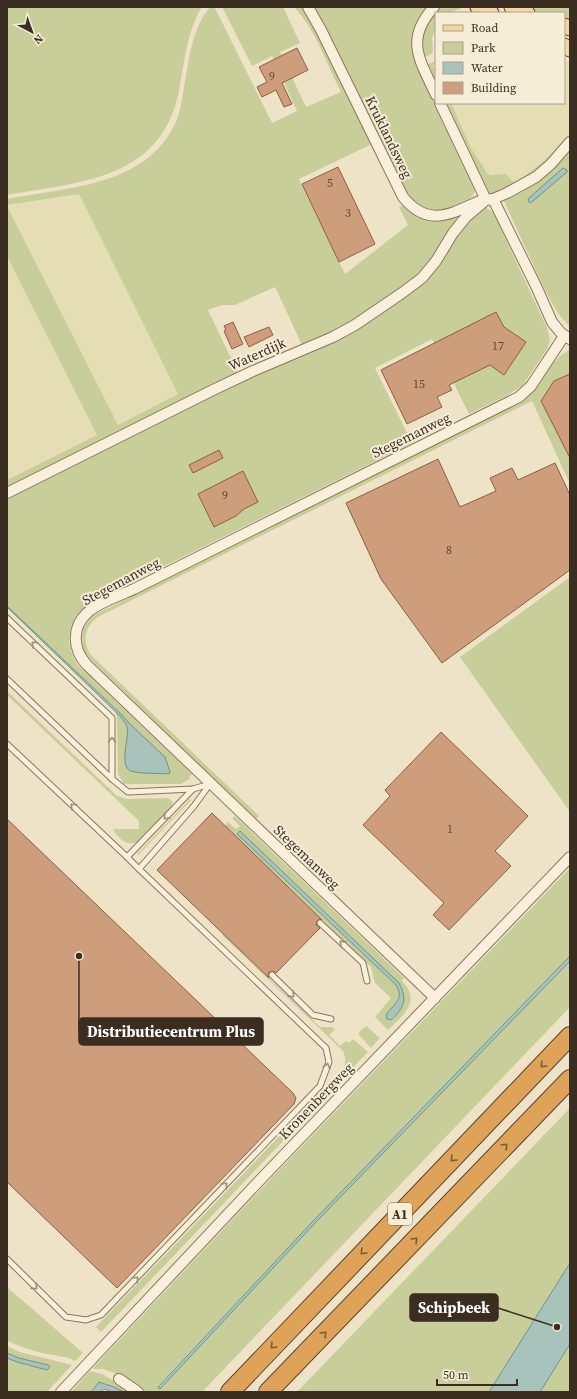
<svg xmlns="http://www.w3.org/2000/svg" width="577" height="1399" font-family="'Source Serif 4',serif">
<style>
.farmland{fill:#e5ddb4}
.green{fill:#c8ce9a}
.water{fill:#a8c3bb;stroke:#6e9289}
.building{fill:#ce9e7c;stroke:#8b5e41}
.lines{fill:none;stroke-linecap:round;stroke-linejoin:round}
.lane-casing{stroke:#8b755c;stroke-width:7}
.street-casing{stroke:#8b755c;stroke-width:12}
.primary-casing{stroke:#594330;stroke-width:17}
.highway-casing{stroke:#594330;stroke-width:20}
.lane{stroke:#f9f0db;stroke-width:5}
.street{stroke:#f9f0db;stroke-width:10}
.primary{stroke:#f2d79f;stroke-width:15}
.highway{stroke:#dea258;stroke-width:18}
.oneway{stroke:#9a8e7e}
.oneway2{stroke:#7c5c36}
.labels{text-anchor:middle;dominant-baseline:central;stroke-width:4;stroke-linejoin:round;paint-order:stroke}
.number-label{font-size:12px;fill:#604937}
.shield{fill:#f6edd7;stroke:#736757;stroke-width:1}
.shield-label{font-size:13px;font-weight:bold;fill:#3b2d20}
.street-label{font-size:14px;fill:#3b2d20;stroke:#f6edd7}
.leader{fill:none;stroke:#3b2d20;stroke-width:1.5}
.callout-dot{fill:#3b2d20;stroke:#f6edd7;stroke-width:1.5}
.callout{fill:#3b2d20;stroke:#3b2d20;stroke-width:1.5}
.callout-label{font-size:15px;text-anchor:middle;font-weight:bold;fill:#fff}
</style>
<rect width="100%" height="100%" fill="#efe3c7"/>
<g class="farmland">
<path d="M564 59 570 62V134L548 158 514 183 506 174 490 175 481 165 471 148 451 103H564Z"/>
<path d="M79 194 178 394 118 425 7 206V205Z"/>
<path d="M7 256 97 435 7 480Z"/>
</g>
<g class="green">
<path d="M7 7H202C187 30 184 65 179 91 161 180 80 182 7 195Z"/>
<path d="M210 7H215V8L272 123 297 111 272 56 252 66 222 7H283L300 43 280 52 306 107 341 92C326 63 316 30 294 7H303L310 17 372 144 299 179 345 274 408 225 399 207 403 205C421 219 441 225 462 215L428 268 351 324 302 345 275 287 235 305H222L208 310 239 375 7 491V480L97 435 7 256V206L118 425 178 394 79 194 7 205V199C67 187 149 187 177 119 181 109 182 98 184 87 189 60 192 28 210 7Z"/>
<path d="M314 7H428L417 64 475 186C476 204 449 212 434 210 423 209 414 202 408 194Z"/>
<path d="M438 7H464L449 13H436V28L432 38 433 51 431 54 424 58C419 34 425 26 438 7Z"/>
<path d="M524 7H570V24L564 22V13H539Z"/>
<path d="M436 61V64L433 66 436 71V86L426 65Z"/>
<path d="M444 103H451L471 148 487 173 490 175 506 174 514 183C535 169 554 154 570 134V139L535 174 495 194 489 193 485 189Z"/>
<path d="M570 146V326C554 314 541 280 532 262 522 241 513 220 503 199Z"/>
<path d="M481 208C488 207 491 210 495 216L547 328 550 340 547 349 523 385 508 395 469 414 432 339 375 368 412 443 90 603C68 618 63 640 77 664L192 774 189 777 191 778 181 784H124L118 774 117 717 115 711 7 607V497L395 301 458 229Z"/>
<path d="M570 350V484L532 401 98 617C85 626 82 640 90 654L259 816 256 819 87 656C78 640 82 624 96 614L522 402C540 390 551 356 570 350Z"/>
<path d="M570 577V812L460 657Z"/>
<path d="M7 691 117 796 126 799 168 798 173 802 171 807 137 842C127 847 118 838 113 829H139V821L7 695Z"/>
<path d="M190 799 191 800 138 855 137 854Z"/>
<path d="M235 816 404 978 402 981C422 1002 403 1015 388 1030L375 1017 391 998 375 983 371 967 225 826 228 822 236 829 240 826 232 818Z"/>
<path d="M570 868V956L315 1219 158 1386V1388L160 1389 317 1221 570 961V1007L202 1392H142L117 1374 103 1369H94L93 1368 277 1172Z"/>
<path d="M223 934 320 1027H332L335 1029 329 1035 340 1046 346 1041 349 1043 353 1039 368 1052 101 1332 96 1327 343 1070C346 1063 346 1058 343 1051L222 935Z"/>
<path d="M366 1026 380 1038 371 1048 359 1035V1032Z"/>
<path d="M570 1108V1263L489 1392H297Z"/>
<path d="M7 1287 83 1353 75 1361 69 1358 37 1352 22 1347 7 1341Z"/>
<path d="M570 1344V1392H540Z"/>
<path d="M7 1346 20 1352 72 1365 47 1392H7V1358L26 1365 48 1370 7 1353Z"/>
<path d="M90 1371 102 1374 133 1392H124L101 1382 97 1384 91 1392H71Z"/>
</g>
<g class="water">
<path d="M563 168 567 170V172L533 201 530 203 528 201 529 198Z"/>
<path d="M7 606 122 715 129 723 165 757 170 772 169 774C159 773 139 774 131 771 118 766 130 737 127 727 126 723 122 719 120 716L7 607Z"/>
<path d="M240 831 399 983C408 1000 404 1008 391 1020L387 1019 386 1015C394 1003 406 999 395 984L237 834Z"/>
<path d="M570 956V961L317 1221 160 1389 158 1388V1387L315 1219Z"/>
<path d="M570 1263V1344L540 1392H489Z"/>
<path d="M7 1353 19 1358 48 1365 50 1367 47 1370 17 1362 7 1358Z"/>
<path d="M99 1382 114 1387 124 1392C121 1392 116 1393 113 1392 107 1391 105 1387 100 1392H91Z"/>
</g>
<g class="building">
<path d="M297 48 308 70 282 83 292 104 284 107 276 90 262 97 257 87 267 82 259 67Z"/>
<path d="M338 167 375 244 339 262 302 184Z"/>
<path d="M496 312 504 327 526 342 504 375 490 365 449 385 452 390 437 397 442 407 407 424 381 370Z"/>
<path d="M233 322 243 344 232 349 224 331 226 330 224 326Z"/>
<path d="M269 327 273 335 249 347 244 337Z"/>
<path d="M570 374V458L541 401 554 381Z"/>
<path d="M219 450 223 458 193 473 189 465Z"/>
<path d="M438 459 460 507 496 491 490 478 512 468 518 480 555 463 570 495V570L442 663 381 579 346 503Z"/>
<path d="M243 471 258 502 244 509 236 516 214 527 198 494Z"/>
<path d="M441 732 528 816 495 851 511 866 449 930 433 915 444 903 363 825 390 796 385 790Z"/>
<path d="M212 813 322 920 319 919 317 921 316 925 320 928 276 973 273 971 269 972 268 974 269 978 157 870Z"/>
<path d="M7 819 293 1093 296 1098 294 1104 117 1288 7 1182Z"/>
</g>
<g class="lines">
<g class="lane-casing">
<g id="lane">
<path d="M7 618 112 718V779"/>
<path d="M7 679 112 779 128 792 193 789 210 784 194 806 139 869 326 1048 329 1062 320 1086 101 1315 86 1320 66 1317 7 1259"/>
<path d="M7 744 127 857 193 789"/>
<path d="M127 857 139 869"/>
<path d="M320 923 363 963 367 981"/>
<path d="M272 975 313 1015 331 1019"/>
</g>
</g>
<g class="street-casing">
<g id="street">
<path d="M308 7 321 30 403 197C429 229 452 213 482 200H486L440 103"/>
<path d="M434 7C404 40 420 60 436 95"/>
<path d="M493 199 536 286 552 322 561 333 570 339"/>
<path d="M7 493 213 390 253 371 333 337 355 325 402 293 422 278 436 261 453 233 466 217 486 200 493 199 507 193 536 177 551 164 570 142"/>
<path d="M435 998 87 665C73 650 71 628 87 613 97 603 121 595 134 589L519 397 531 386 564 336"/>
<path d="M119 1379 138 1392"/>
<path d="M61 1392 259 1181 570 857"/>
</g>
</g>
<g class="primary-casing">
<g id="primary">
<path d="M478 7 491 13"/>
<path d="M512 7 527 13"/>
<path d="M564 26 570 28"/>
<path d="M564 46 570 49"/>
</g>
</g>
<g class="highway-casing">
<g id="highway">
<path d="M230 1392 570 1036"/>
<path d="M268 1392 570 1079"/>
</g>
</g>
<use href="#lane" class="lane"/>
<use href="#street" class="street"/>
<use href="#primary" class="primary"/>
<use href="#highway" class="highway"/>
</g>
<defs><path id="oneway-chevron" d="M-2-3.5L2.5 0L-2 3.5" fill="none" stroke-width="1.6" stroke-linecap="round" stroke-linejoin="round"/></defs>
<g class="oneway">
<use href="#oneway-chevron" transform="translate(34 644) rotate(-137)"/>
<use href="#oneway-chevron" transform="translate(112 740) rotate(-89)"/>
<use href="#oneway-chevron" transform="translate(73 806) rotate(-137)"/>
<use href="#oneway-chevron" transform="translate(166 817) rotate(134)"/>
<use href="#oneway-chevron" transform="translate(342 943) rotate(-136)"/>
<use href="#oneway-chevron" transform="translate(292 995) rotate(44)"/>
<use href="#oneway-chevron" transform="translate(327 1066) rotate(-75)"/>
<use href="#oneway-chevron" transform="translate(225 1185) rotate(-46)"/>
<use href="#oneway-chevron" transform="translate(136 1279) rotate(-46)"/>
<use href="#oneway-chevron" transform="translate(35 1287) rotate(44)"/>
</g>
<g class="oneway2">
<use href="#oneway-chevron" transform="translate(543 1065) rotate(134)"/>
<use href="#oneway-chevron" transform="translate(505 1146) rotate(-46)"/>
<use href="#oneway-chevron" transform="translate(453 1159) rotate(134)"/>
<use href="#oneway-chevron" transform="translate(415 1240) rotate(-46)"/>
<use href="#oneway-chevron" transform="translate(363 1252) rotate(134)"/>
<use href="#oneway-chevron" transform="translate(324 1334) rotate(-46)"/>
<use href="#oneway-chevron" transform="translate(273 1346) rotate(134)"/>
</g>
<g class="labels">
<g class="number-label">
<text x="272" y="76">9</text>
<text x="330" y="183">5</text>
<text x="348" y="213">3</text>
<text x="498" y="346">17</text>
<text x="419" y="384">15</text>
<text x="225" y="495">9</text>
<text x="449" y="550">8</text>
<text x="450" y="829">1</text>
</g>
<rect class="shield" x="388" y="1203" width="24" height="22" rx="3"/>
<g class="shield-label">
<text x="400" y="1214">A1</text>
</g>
<g class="street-label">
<text transform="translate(389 137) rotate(64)">Kruklandsweg</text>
<text transform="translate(257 354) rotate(-24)">Waterdijk</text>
<text transform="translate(411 435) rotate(-26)">Stegemanweg</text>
<text transform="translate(121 581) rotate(-28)">Stegemanweg</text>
<text transform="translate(307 857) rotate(44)">Stegemanweg</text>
<text transform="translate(316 1101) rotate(-46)">Kronenbergweg</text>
</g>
</g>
<path class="leader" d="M79 956L79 1031M557 1327L498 1308"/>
<g class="callout-dot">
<circle cx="79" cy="956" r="4"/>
<circle cx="557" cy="1327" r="4"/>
</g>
<g class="callout">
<rect x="79" y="1018" width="184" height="27" rx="4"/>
<rect x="410" y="1294" width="88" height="27" rx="4"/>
</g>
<g class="callout-label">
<text x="171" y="1037">Distributiecentrum Plus</text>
<text x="454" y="1313">Schipbeek</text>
</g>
<rect width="577" height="1399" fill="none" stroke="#3b2d20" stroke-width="16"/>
<rect x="435" y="12" width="130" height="92" fill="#f6edd7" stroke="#aba08e"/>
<rect x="443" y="25" width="20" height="6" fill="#f2d79f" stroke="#aba08e"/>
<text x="471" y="32" font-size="12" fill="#3b2d20">Road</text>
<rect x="443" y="42" width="20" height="12" fill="#c8ce9a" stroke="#aba08e"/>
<text x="471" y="52" font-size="12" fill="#3b2d20">Park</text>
<rect x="443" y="62" width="20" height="12" fill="#a8c3bb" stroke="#aba08e"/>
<text x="471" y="72" font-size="12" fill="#3b2d20">Water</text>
<rect x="443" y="82" width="20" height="12" fill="#ce9e7c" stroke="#aba08e"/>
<text x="471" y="92" font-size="12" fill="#3b2d20">Building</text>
<g transform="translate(32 32) rotate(139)" stroke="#f6edd7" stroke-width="3" paint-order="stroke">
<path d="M0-3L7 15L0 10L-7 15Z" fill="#3b2d20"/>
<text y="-6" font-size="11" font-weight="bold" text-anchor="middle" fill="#3b2d20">N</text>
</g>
<path d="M437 1379v6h80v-6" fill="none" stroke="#3b2d20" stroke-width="2"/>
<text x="443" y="1379" font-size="12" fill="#3b2d20" stroke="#f6edd7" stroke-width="3" paint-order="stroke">50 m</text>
</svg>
